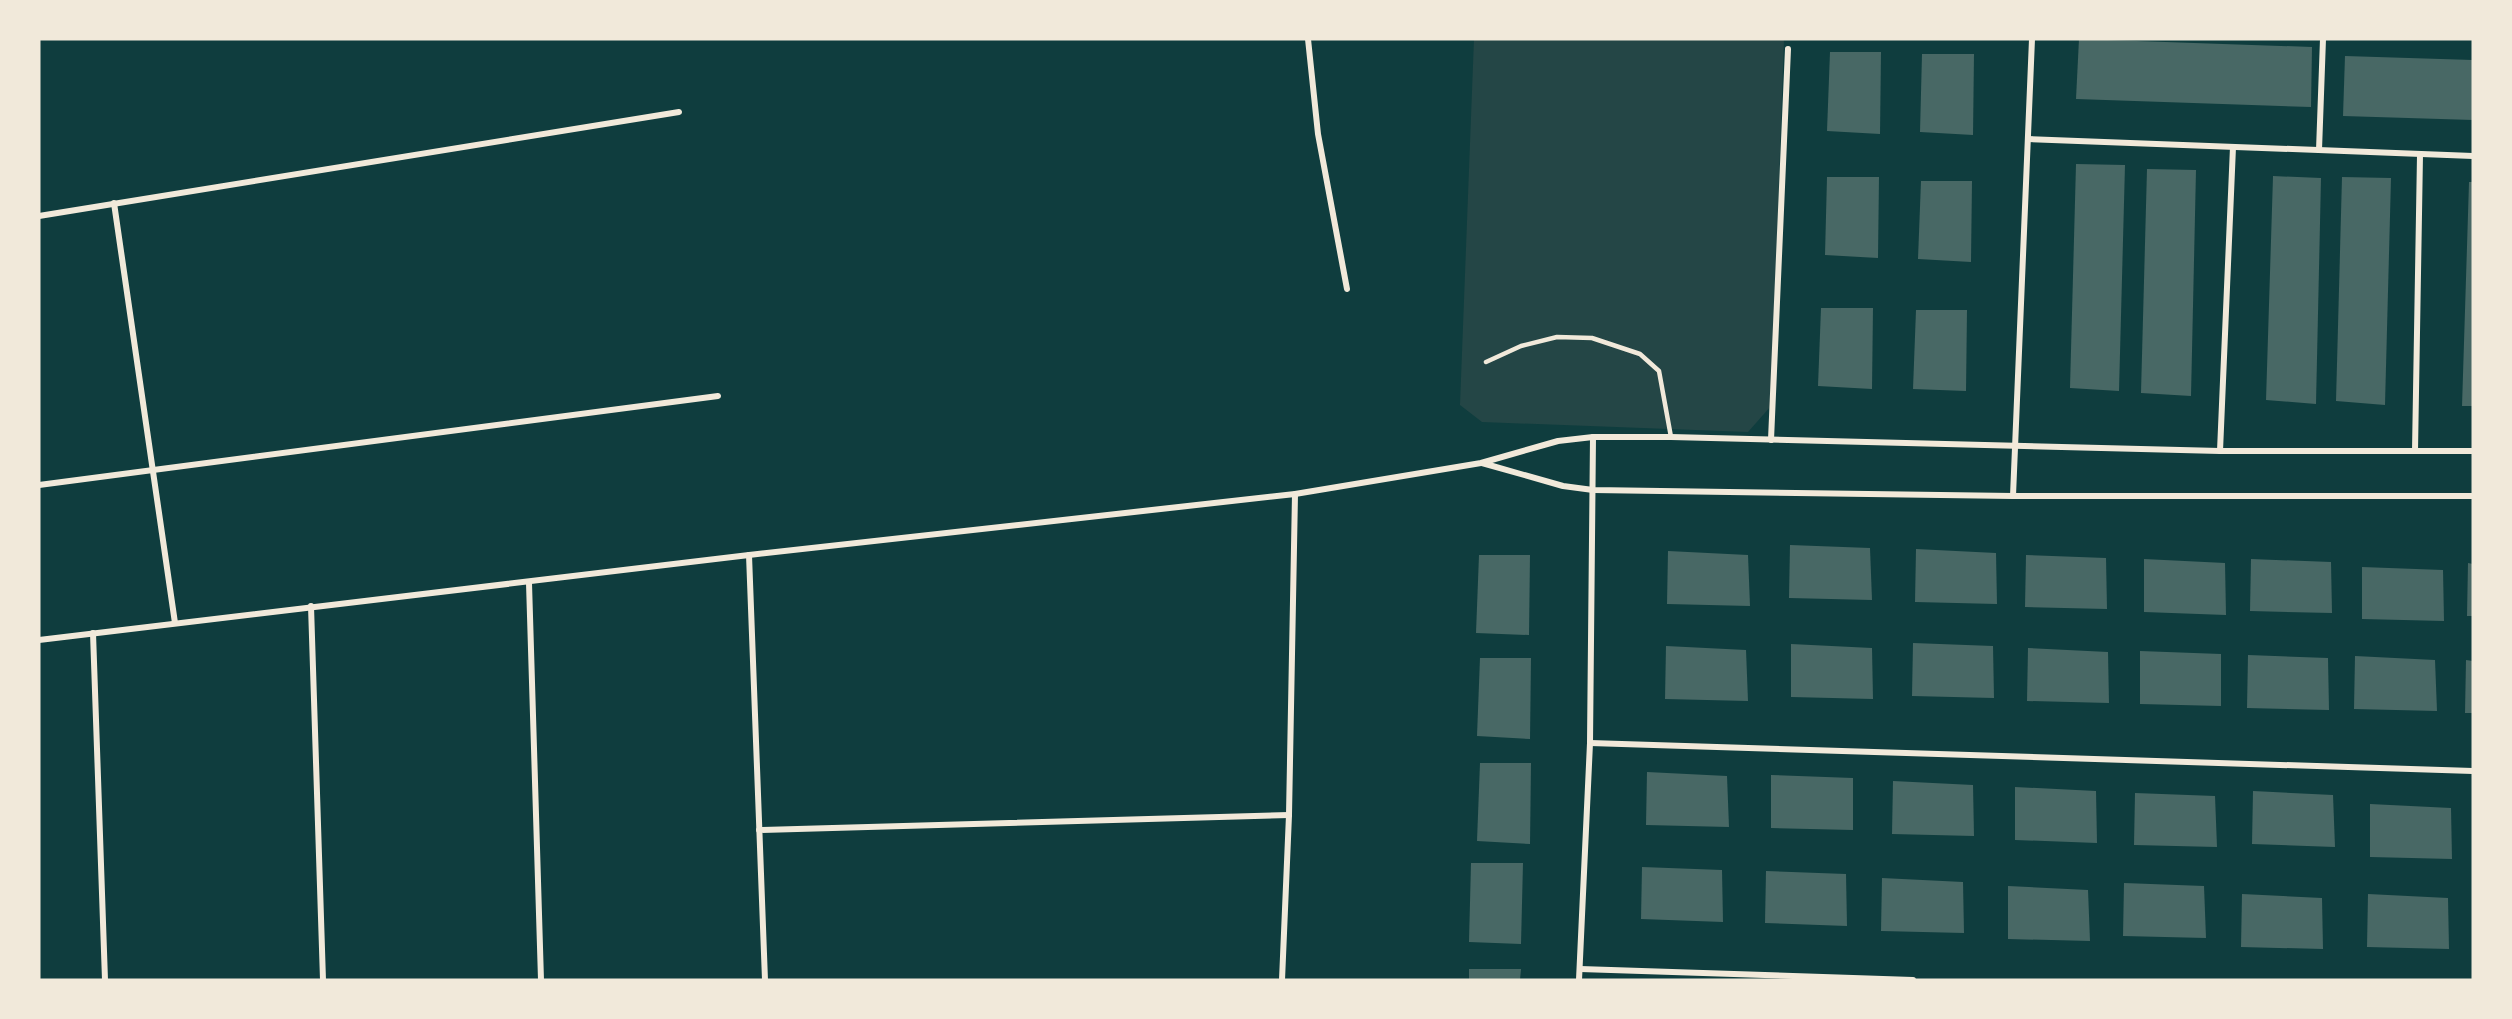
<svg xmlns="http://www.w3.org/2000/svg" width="2512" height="1019" font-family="'Golos Text',sans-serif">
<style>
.green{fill:#244646}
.building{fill:#486865}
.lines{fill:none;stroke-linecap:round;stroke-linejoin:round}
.service{stroke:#f1e9da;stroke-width:4.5}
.minor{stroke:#f1e9da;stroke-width:6}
</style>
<rect width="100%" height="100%" fill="#0f3d3e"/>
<path class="green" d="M1474 39H1784L1771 406 1748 432 1482 422 1460 405Z"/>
<g class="building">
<path d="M2079 39 2312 47 2311 107 2076 99Z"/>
<path d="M1830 52H1881L1880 134 1827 131Z"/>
<path d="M1922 54H1974L1973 135 1920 132Z"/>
<path d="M2345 56 2473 60V120L2343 116Z"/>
<path d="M2076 164 2125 165 2119 391 2070 388Z"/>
<path d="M2147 169 2196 170 2191 396 2141 393Z"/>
<path d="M2273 176 2321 178 2316 404 2266 400Z"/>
<path d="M1827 177H1879L1878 258 1825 255Z"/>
<path d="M2342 177 2391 178 2385 405 2336 401Z"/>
<path d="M1921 181H1972L1971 262 1918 259Z"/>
<path d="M2469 182H2473V406H2462Z"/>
<path d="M1821 308H1873L1872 389 1818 386Z"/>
<path d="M1916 310H1967L1966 391 1913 389Z"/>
<path d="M1790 545 1870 548 1872 600 1789 598Z"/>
<path d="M1916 549 1996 553 1997 604 1915 602Z"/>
<path d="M1668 551 1748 555 1750 606 1667 604Z"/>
<path d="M1479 555H1530L1529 635 1476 633Z"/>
<path d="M2026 555 2106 558 2107 609 2025 607Z"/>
<path d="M2144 559 2225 563 2226 615 2144 612Z"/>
<path d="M2251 559 2331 562 2332 613 2250 611Z"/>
<path d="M2468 563 2473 564V616H2467Z"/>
<path d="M2362 567 2443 570 2444 621 2362 619Z"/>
<path d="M1913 643 1993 646 1994 698 1912 696Z"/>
<path d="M1791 644 1872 648 1873 699 1791 697Z"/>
<path d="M1666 646 1746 650 1748 701 1665 699Z"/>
<path d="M2028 648 2108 652 2109 703 2027 701Z"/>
<path d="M2140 651 2221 654V706L2140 704Z"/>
<path d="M2248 655 2328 658 2329 710 2247 708Z"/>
<path d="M2355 656 2435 660 2437 711 2354 709Z"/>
<path d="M1480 658H1531L1530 739 1477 736Z"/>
<path d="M2466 660 2473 661V713H2465Z"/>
<path d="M1480 763H1531L1530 844 1477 841Z"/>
<path d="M1647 772 1727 776 1729 827 1646 825Z"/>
<path d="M1771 775 1853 778V830L1771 828Z"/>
<path d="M1893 781 1973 785 1974 836 1892 834Z"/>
<path d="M2015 787 2096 791 2097 843 2015 840Z"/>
<path d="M2253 791 2333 795 2335 847 2252 844Z"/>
<path d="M2135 793 2215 796 2217 847 2134 845Z"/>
<path d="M2370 804 2451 808 2452 859 2370 857Z"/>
<path d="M1471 863H1523L1521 944 1469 942Z"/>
<path d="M1642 867 1722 870 1723 922 1641 919Z"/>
<path d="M1766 871 1846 874 1847 926 1765 923Z"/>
<path d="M1882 878 1963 882 1964 933 1881 931Z"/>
<path d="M2124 883 2204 886 2206 938 2123 936Z"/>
<path d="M2008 886 2088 890 2090 941 2008 939Z"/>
<path d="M2242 894 2322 898 2323 949 2241 947Z"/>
<path d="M2368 894 2448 898 2449 949 2367 947Z"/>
<path d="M1469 969H1521L1520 980H1469Z"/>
</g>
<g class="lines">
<path class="service" d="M1486 362 1521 346 1557 337 1592 338 1640 354 1659 371 1671 437"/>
<g class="minor">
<path d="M1308 39 1318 134 1347 289"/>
<path d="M2028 139 2473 156"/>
<path d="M2319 150 2323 39"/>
<path d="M114 203 175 623"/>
<path d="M39 216 679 112"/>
<path d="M1771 440 1788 49"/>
<path d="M2220 451 2233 147"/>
<path d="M2415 451 2420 155"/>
<path d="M1482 463 1563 486 1593 490 2013 496H2473"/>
<path d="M39 485 718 396"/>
<path d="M2013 496 2032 39"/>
<path d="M749 555 765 980"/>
<path d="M529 583 541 980"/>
<path d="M311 606 323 980"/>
<path d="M93 633 105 980"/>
<path d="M39 640 749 555 1295 494 1481 463 1558 441 1593 437H1671L2220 451H2473"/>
<path d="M1590 743 2473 771"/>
<path d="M759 830 1289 815"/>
<path d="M1580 969 1913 980"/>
<path d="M1282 980 1289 815 1295 494"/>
<path d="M1579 980 1590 743 1593 437"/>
</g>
</g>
<rect width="2512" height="1019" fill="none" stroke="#f1e9da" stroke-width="81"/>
</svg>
